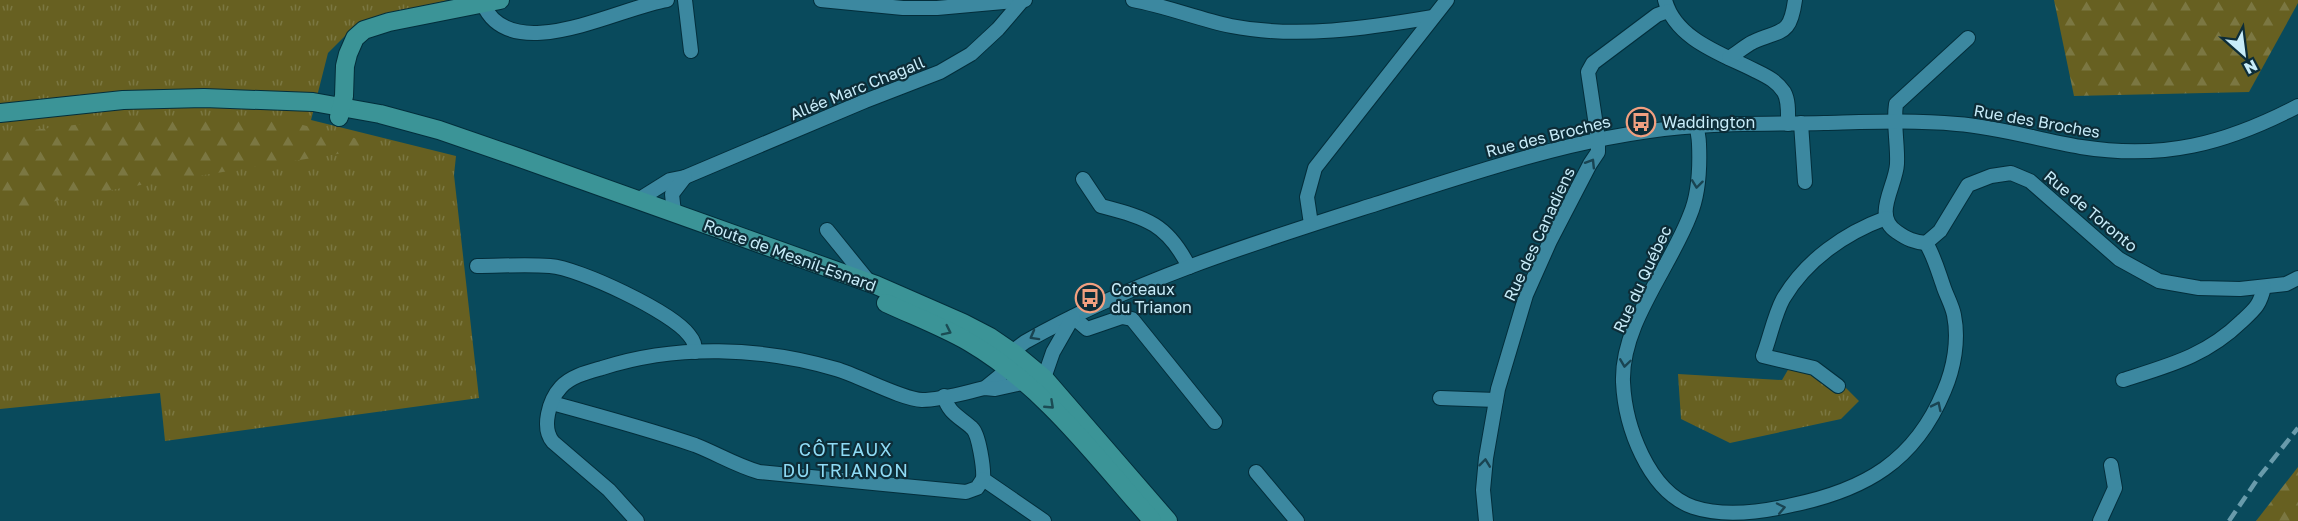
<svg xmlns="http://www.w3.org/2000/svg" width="2298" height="521" font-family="'Golos Text',sans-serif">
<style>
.grass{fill:url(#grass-tufts)}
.forest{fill:url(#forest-firs)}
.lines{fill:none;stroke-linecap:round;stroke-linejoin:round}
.street-casing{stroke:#032e3b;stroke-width:16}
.secondary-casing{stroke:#032e3b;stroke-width:20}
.street{stroke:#3c88a0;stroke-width:14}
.secondary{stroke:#3b9497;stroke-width:18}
.rail{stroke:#699bab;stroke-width:4.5;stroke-dasharray:12 6;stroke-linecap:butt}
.oneway{stroke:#194452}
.oneway2{stroke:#1b4c54}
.labels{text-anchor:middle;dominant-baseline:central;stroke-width:4.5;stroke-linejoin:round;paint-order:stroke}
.street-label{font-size:16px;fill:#c8ecf9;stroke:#0d2d38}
.poi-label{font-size:16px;fill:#c8ecf9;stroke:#0d2d38;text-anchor:start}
.neighbourhood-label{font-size:18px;letter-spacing:1.5px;fill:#8fdbf5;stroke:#0d2d38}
</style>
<defs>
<pattern id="grass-tufts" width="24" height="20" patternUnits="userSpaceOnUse" patternTransform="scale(1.5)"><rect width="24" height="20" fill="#676021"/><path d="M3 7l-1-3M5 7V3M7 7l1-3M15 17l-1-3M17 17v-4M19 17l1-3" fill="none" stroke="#7b7742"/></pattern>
<pattern id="forest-firs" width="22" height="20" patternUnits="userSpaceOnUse" patternTransform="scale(1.5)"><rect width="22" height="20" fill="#676021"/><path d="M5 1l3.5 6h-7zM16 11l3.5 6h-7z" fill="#7b7742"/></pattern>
</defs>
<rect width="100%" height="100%" fill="#094a5c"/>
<g class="grass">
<path d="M0 0H448L359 22 328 53 311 120 456 156 454 175 479 398 165 441 160 393 0 409Z"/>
<path d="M1789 368 1816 376 1836 392 1845 387 1859 401 1841 419 1730 443 1681 419 1678 374 1782 380Z"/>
</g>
<g class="forest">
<path d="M2054 0H2298V3L2249 92 2074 96Z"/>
<path d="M140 117 291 122 362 140 356 151 122 188 0 212V134Z"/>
<path d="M2298 467V521H2256Z"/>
</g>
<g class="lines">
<g class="street-casing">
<g id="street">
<path d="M685 0 691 51"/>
<path d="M821 0 903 8H937L1025 0"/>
<path d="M1133 0C1166 6 1198 19 1231 26 1297 39 1368 28 1433 17"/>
<path d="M1665 0C1675 39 1722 54 1754 70 1766 76 1776 80 1784 92 1789 101 1788 113 1788 124"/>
<path d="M483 4C511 68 620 7 667 0"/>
<path d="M1729 58C1737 53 1745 46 1753 42 1781 29 1790 37 1795 0"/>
<path d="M1801 123 1805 182"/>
<path d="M1697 126C1697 132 1699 137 1699 144 1700 167 1699 194 1690 215 1670 268 1621 324 1623 382 1625 426 1648 491 1693 507 1723 517 1762 512 1792 505 1865 490 1915 461 1944 391 1954 368 1959 340 1954 315 1952 305 1946 295 1943 285 1938 271 1934 256 1926 243"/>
<path d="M1083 179 1101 206C1146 218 1167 223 1189 267"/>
<path d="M638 200 670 180 685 177 865 101 940 72 971 54 998 29 1022 1"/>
<path d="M674 213 672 194 685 177"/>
<path d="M1311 224 1307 197 1315 168 1447 0"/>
<path d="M827 230 870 283"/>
<path d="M1926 243 1940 231 1968 185 1991 176 2011 173 2030 181 2119 259 2159 281 2199 288 2240 289 2286 284 2298 278"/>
<path d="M1926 243C1914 242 1907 239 1897 232 1872 216 1896 186 1897 164 1898 144 1893 124 1896 104L1968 38"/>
<path d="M477 266C501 266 526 264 550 266 579 268 672 312 689 335 694 341 695 345 695 352"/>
<path d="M1073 317 1087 329 1122 317 1132 319 1215 422"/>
<path d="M2123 380C2170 365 2206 356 2242 321 2255 309 2260 305 2264 287"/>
<path d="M1838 386 1814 368 1763 356C1770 338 1774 316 1783 299 1806 260 1845 233 1886 218"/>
<path d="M985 388 1001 375 1017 348 1025 342C1134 280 1257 242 1376 204 1482 170 1587 133 1698 126 1740 123 1782 124 1824 123 1868 122 1913 120 1957 124 1999 127 2039 140 2081 147 2163 160 2225 144 2298 106"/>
<path d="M944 396C948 413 960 417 972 428 979 434 984 469 983 479L1044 521"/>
<path d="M1440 398 1496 400"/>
<path d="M552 403C600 416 648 429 695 445 718 454 735 465 759 472L966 492 977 488 983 479"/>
<path d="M1256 472 1297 521"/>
<path d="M637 521 609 490 553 442C541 428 549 400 561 387 571 376 588 372 602 368 676 344 762 347 836 369 860 376 901 399 922 400 941 400 967 392 985 388L995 389 1044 378 1053 352 1073 317"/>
<path d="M1486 521 1483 490 1486 458 1498 389 1526 295 1550 241 1590 164 1598 152V139L1588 72 1593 63 1657 15 1668 11"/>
<path d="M2100 521 2115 488 2111 465"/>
</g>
</g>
<g class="secondary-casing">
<g id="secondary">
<path d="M0 113 123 100 204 98 313 102 380 114 439 130 523 159 876 285 963 323 990 337 1015 354 1044 378 1168 521"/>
<path d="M339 117 344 96 345 66 348 54 355 38 364 30 389 22 500 0"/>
<path d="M886 303C914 316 943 327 969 342 1044 386 1095 456 1152 520"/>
</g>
</g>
<use href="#street" class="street"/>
<use href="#secondary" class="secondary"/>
<path class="rail" d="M2229 521 2259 477 2298 428"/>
</g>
<defs><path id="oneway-chevron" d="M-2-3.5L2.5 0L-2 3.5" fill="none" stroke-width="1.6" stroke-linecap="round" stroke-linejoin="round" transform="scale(1.5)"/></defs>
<g class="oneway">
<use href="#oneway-chevron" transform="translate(1591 163) rotate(-58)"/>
<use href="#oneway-chevron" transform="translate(1697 184) rotate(97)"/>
<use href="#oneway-chevron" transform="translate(1034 336) rotate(151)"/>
<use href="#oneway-chevron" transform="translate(1625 363) rotate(98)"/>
<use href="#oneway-chevron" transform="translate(1937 406) rotate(-64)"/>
<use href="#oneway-chevron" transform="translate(1485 463) rotate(-83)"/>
<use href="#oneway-chevron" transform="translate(1781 508) rotate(-12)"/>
</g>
<g class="oneway2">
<use href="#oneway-chevron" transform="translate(947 331) rotate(26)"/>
<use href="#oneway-chevron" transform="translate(1050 405) rotate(43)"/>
</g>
<defs>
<g id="bus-ring" transform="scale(1.5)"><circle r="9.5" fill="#0d2d38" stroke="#f2a080" stroke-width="1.5"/><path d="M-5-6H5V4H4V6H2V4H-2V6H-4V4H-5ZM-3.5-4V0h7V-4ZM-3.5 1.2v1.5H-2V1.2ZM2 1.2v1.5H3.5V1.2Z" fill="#f2a080"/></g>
</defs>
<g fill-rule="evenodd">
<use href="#bus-ring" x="1641" y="122"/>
<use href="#bus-ring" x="1090" y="298"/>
</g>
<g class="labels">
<g class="street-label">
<text transform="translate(857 88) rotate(-22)">Allée Marc Chagall</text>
<text transform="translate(2037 121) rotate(10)">Rue des Broches</text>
<text transform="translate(1548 136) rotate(-14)">Rue des Broches</text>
<text transform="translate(2091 211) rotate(40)">Rue de Toronto</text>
<text transform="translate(1539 234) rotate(-65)">Rue des Canadiens</text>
<text transform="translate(790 255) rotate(20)">Route de Mesnil-Esnard</text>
<text transform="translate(1642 279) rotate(-65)">Rue du Québec</text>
</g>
<g class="poi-label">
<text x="1662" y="122">Waddington</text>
<text x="1111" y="289">Coteaux<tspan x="1111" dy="18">du Trianon</tspan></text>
</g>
<g class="neighbourhood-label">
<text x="846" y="449">CÔTEAUX<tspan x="846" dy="21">DU TRIANON</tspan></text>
</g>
</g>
<g transform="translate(2244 54) rotate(152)" stroke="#0d2d38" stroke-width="4.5" paint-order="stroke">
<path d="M0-4.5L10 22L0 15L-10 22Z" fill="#c8ecf9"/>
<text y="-9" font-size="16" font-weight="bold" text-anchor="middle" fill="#c8ecf9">N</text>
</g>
</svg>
